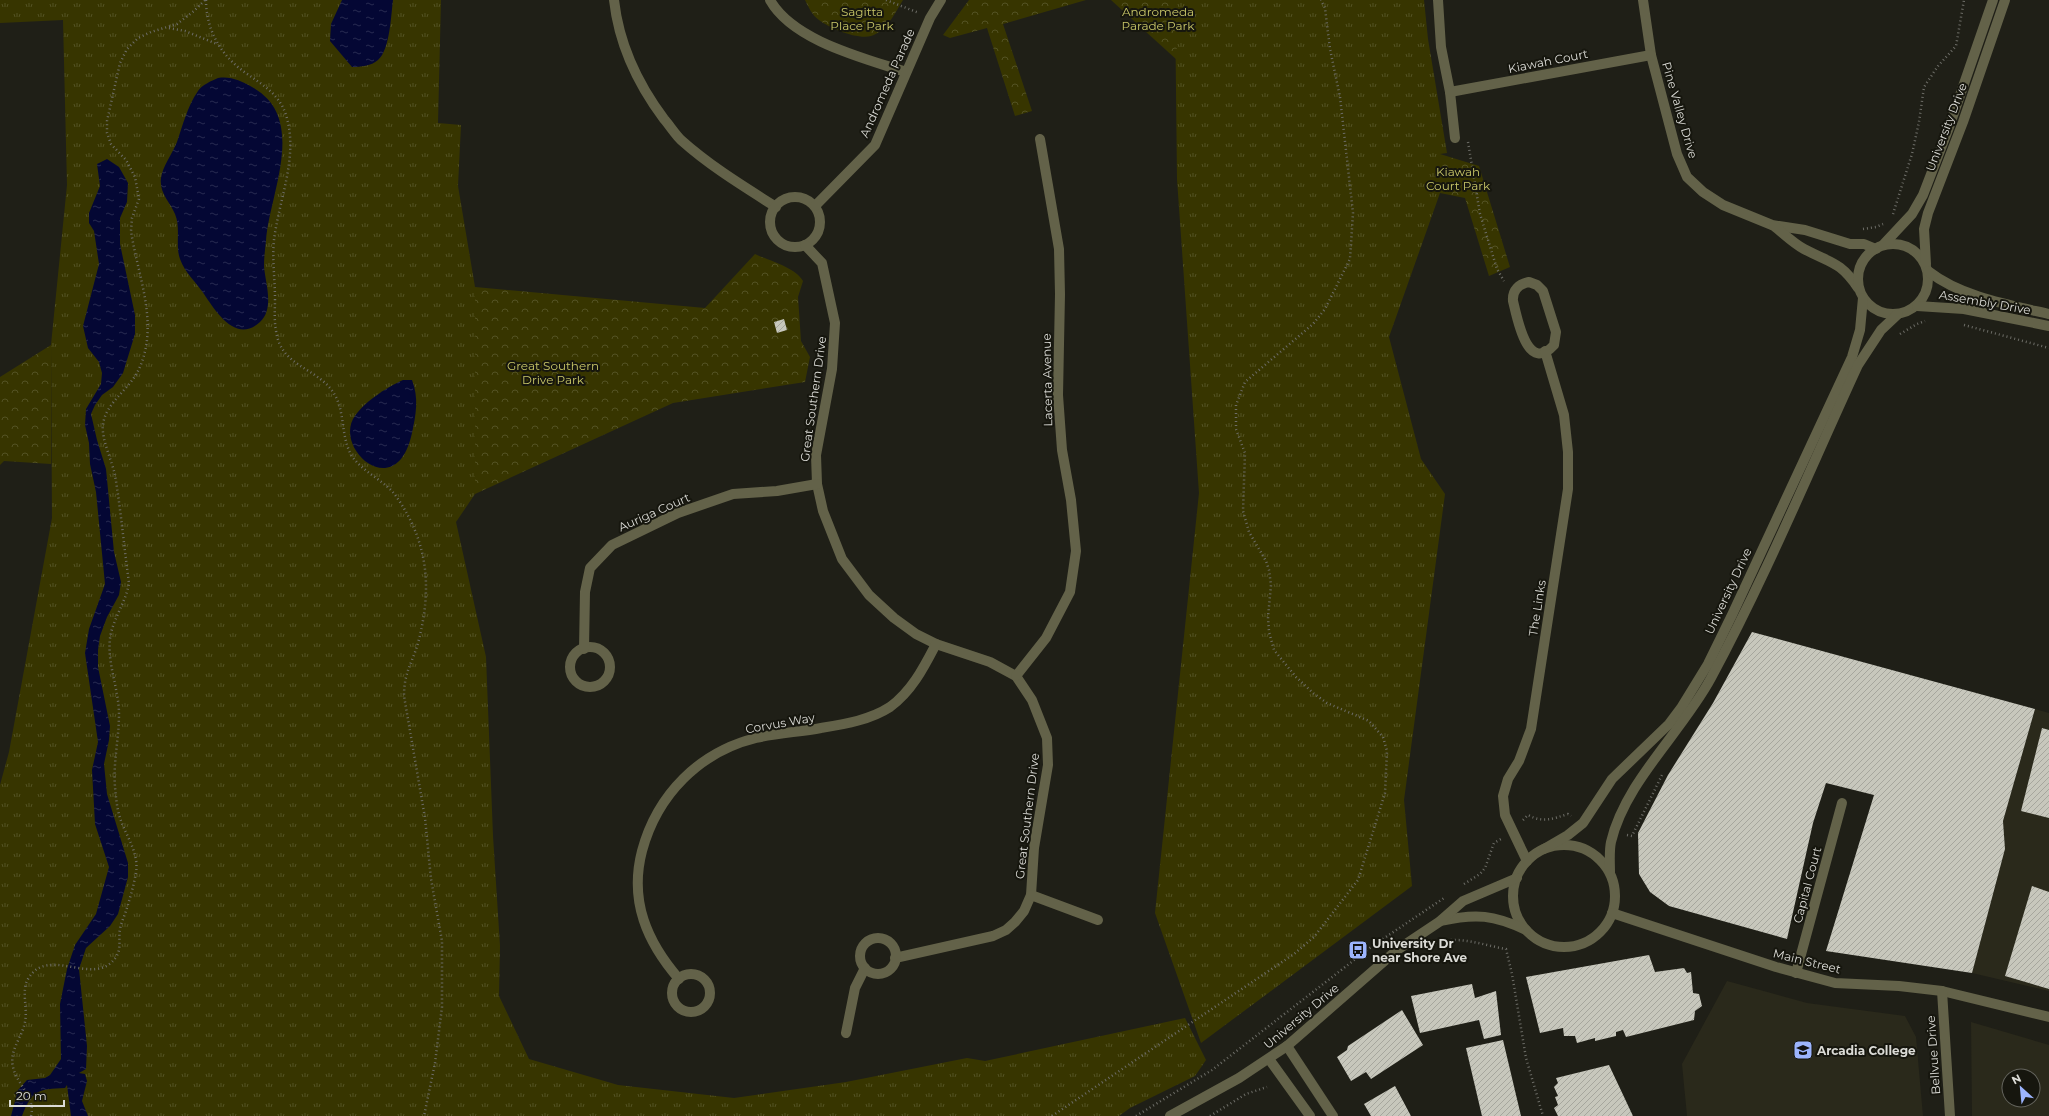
<svg xmlns="http://www.w3.org/2000/svg" width="2049" height="1116" font-family="Montserrat,sans-serif">
<style>
.built{fill:#2a291b;fill-rule:evenodd}
.grass{fill:url(#grass-tufts)}
.park{fill:url(#park-crowns)}
.water{fill:url(#water-ripples)}
.building{fill:url(#building-hatch)}
.lines{fill:none;stroke-linecap:round;stroke-linejoin:round}
.path{stroke:#6d6d67;stroke-width:2.5;stroke-dasharray:1 3;stroke-linecap:butt}
.minor{stroke:#636249;stroke-width:10}
.labels{text-anchor:middle;dominant-baseline:central;stroke-width:4;stroke-linejoin:round;paint-order:stroke}
.park-label{font-size:12px;fill:#c8c668;stroke:#16160e}
.street-label{font-size:12px;fill:#dbdbd6;stroke:#16160e}
.poi-label{font-size:12px;font-weight:bold;fill:#dbdbd6;stroke:#16160e;text-anchor:start}
</style>
<defs>
<pattern id="grass-tufts" width="24" height="20" patternUnits="userSpaceOnUse"><rect width="24" height="20" fill="#373500"/><path d="M3 7l-1-3M5 7V3M7 7l1-3M15 17l-1-3M17 17v-4M19 17l1-3" fill="none" stroke="#535224"/></pattern>
<pattern id="park-crowns" width="20" height="18" patternUnits="userSpaceOnUse"><rect width="20" height="18" fill="#373500"/><path d="M2 6a3 3 0 1 1 6 0M12 15a3 3 0 1 1 6 0" fill="none" stroke="#535224"/></pattern>
<pattern id="water-ripples" width="26" height="14" patternUnits="userSpaceOnUse"><rect width="26" height="14" fill="#040734"/><path d="M2 4q2-2 4 0t4 0M15 11q2-2 4 0t4 0" fill="none" stroke="#282b51"/></pattern>
<pattern id="building-hatch" width="6" height="6" patternUnits="userSpaceOnUse"><rect width="6" height="6" fill="#c7c7bc"/><path d="M-1 1l2-2M0 6l6-6M5 7l2-2" fill="none" stroke="#a6a69d"/></pattern>
</defs>
<rect width="100%" height="100%" fill="#1f1f17"/>
<g class="built">
<path d="M2035 709 2049 713V991L1972 973 2005 849 2003 821Z"/>
<path d="M1727 981 1807 1003 1905 1016 1916 1037 1923 1116H1687L1682 1064Z"/>
<path d="M1971 1022 2049 1045V1116H1972ZM2009 1076H2033V1100H2009Z"/>
</g>
<g class="grass">
<path d="M0 0H441L438 123 461 125 458 186 475 287V494L456 522 486 657 493 836 500 946 499 996 529 1059 618 1085 734 1098 846 1082 967 1058 985 1061 1185 1018 1206 1060 1195 1076 1130 1108 1119 1116H0V785L9 752 52 518 51 345 67 185 63 20 0 23Z"/>
<path d="M1175 0H1424L1428 39 1447 153 1440 154V193L1389 337 1421 459 1445 494 1404 800 1412 886 1201 1043 1155 913 1199 493 1177 179Z"/>
</g>
<g class="park">
<path d="M805 0H903C895 13 887 31 871 36 858 40 829 28 819 20 812 15 809 8 805 0Z"/>
<path d="M969 0H1086L1003 24 1032 111 1015 116 987 28 950 38 943 35Z"/>
<path d="M1111 0H1175L1177 60Z"/>
<path d="M1440 154 1479 166 1510 267 1489 276 1465 198 1440 193Z"/>
<path d="M755 254C769 261 795 267 803 281L798 297 801 341 810 357 805 382 673 403 475 494V287L705 308Z"/>
<path d="M51 345V464L4 461 0 465V377Z"/>
</g>
<g class="water">
<path d="M342 0H393C391 15 390 50 378 60 371 66 361 67 352 67L330 41 331 24Z"/>
<path d="M218 78C231 76 241 81 252 87 309 118 269 194 266 241 265 249 264 258 264 266 265 282 275 308 260 322 236 344 216 312 204 294 196 282 185 273 180 259 175 245 181 228 175 214 170 202 159 193 161 178 162 168 173 152 177 142 183 125 187 107 198 91 202 85 211 81 218 78Z"/>
<path d="M107 159 119 167 128 183 127 202 120 218V244L135 315V334L123 373 113 387 102 395 95 405 91 414 97 440 106 469 114 552 121 582 119 595 107 617 100 636 98 650V667L110 726 109 740 104 764 107 794 128 863V877L118 914 110 926 86 948 79 969 87 1046 86 1069 79 1073 85 1074 87 1081 82 1101 88 1116H71L67 1085 65 1088C38 1089 32 1090 22 1116H11L18 1090 27 1080 45 1078 50 1075 61 1059 60 1004 67 969 75 945 96 914 109 867 95 824 92 770 98 742 85 653 89 629 105 584 96 492 90 464 89 443 85 425 86 409 101 384 102 373 99 362 88 348 83 326 99 264 94 231 89 223V213L100 186 97 164Z"/>
<path d="M403 380H412C419 398 416 414 412 433 397 503 336 452 353 419 363 402 386 388 403 380Z"/>
</g>
<g class="building">
<path d="M784 319 787 330 777 333 774 322Z"/>
<path d="M1752 632 2035 709 2003 821 2005 849 1972 973 1826 951 1874 795 1826 783 1813 823 1787 939 1669 906 1650 892 1639 874 1638 833 1668 775 1713 703Z"/>
<path d="M2042 728 2049 730V818L2021 811Z"/>
<path d="M2032 886 2049 892V989L2005 976Z"/>
<path d="M1649 955 1655 972 1684 968 1687 973 1691 972 1693 993 1699 994 1702 1006 1695 1011 1694 1020 1626 1037 1623 1030 1616 1032V1036L1595 1041V1038L1577 1043 1575 1036H1564L1563 1028 1540 1033 1526 977Z"/>
<path d="M1472 984 1475 998 1496 991 1501 1035 1484 1039 1479 1020 1420 1033 1411 996Z"/>
<path d="M1402 1010 1423 1045 1371 1079 1366 1072 1351 1081 1337 1057 1347 1050 1348 1046Z"/>
<path d="M1503 1040 1521 1116H1482L1466 1048Z"/>
<path d="M1609 1065 1633 1116H1558L1554 1108 1558 1105 1555 1097 1558 1096 1554 1087 1558 1083 1556 1078Z"/>
<path d="M1395 1086 1411 1116H1371L1364 1104Z"/>
</g>
<g class="lines">
<g class="path">
<path d="M206 0C206 29 220 54 243 71 261 84 279 93 286 115 299 156 279 199 274 240 272 259 275 279 275 299 275 310 274 320 276 331 281 367 316 367 333 392 346 411 340 437 352 456 364 474 387 481 398 499 429 545 432 590 418 643 412 664 404 672 404 696L425 818 431 879 442 941V1007L435 1063 424 1116"/>
<path d="M886 0 919 13"/>
<path d="M169 28 185 31 217 44"/>
<path d="M1468 142 1480 214 1497 269 1504 281"/>
<path d="M1893 214 1912 154 1919 122 1924 87 1938 66 1956 46 1964 0"/>
<path d="M1863 229 1876 227 1883 224"/>
<path d="M1964 325 2049 348"/>
<path d="M1900 334 1917 324 1925 321"/>
<path d="M1523 820 1528 815C1543 823 1552 819 1568 814L1571 816"/>
<path d="M1627 835 1632 836 1663 773"/>
<path d="M1464 884 1480 874 1485 868 1494 843 1501 839"/>
<path d="M1435 943C1459 935 1482 945 1506 949L1512 974 1526 1058 1543 1116"/>
<path d="M31 1116C36 1097 17 1085 13 1067 9 1050 22 1038 25 1022 28 1009 21 991 28 979 48 944 95 989 116 957 122 948 118 939 120 929 121 923 124 917 126 911 130 898 134 885 136 872 139 854 127 837 121 821 117 810 116 798 115 787 113 762 119 739 119 714 119 688 105 659 111 633 115 616 126 601 129 583 124 547 121 511 115 475 112 461 101 438 103 425 105 404 127 391 137 373 161 327 138 278 131 231L132 218 139 199 135 177 126 160 111 144 107 133V121L120 63 127 49 138 38 151 32 177 24 194 11 205 0"/>
<path d="M1052 1116 1294 954 1314 937 1358 880 1385 793 1387 751 1383 737 1369 721 1327 703 1313 693 1296 677 1274 650 1269 632 1268 617 1271 585 1269 570 1266 561 1249 532 1243 511 1245 453 1236 429V405L1245 382 1313 324 1325 309 1350 259 1353 213 1340 97 1330 49 1325 8 1321 0"/>
<path d="M1136 1116 1212 1070 1371 947 1444 898"/>
<path d="M1210 1116 1246 1094 1267 1087"/>
</g>
<g class="minor">
<path d="M614 0C619 45 637 83 664 119 670 126 675 134 681 140 710 166 743 186 776 207"/>
<path d="M770 0C793 41 864 58 906 72"/>
<path d="M1438 0 1441 47 1450 92 1455 138"/>
<path d="M1643 0 1651 55 1677 154 1687 177 1703 192 1723 205 1772 225 1805 230 1850 244H1864L1876 249"/>
<path d="M1450 92 1651 55"/>
<circle cx="795" cy="222" r="25"/>
<path d="M815 206 875 145 930 18 941 0"/>
<path d="M1774 226C1783 233 1793 243 1804 249 1830 263 1840 261 1858 288"/>
<circle cx="1893" cy="279" r="35"/>
<path d="M805 245 822 263 835 323 832 369 816 455 817 484 823 511 842 559 869 595 894 618 916 634 936 644 990 662 1016 676 1032 700 1047 738 1048 765 1034 848 1031 895 1024 911 1015 922 1006 930 993 936 895 958"/>
<path d="M1883 245 1912 214 1923 195 1948 130 1993 0"/>
<path d="M1926 264 1924 229 1928 213 1963 122 2005 0"/>
<path d="M1928 271C1961 297 2009 305 2049 314"/>
<path d="M1529 282 1537 285 1543 291 1556 332 1554 345C1527 375 1517 317 1513 301 1512 290 1519 284 1529 282Z"/>
<path d="M1917 306 1964 309 2049 326"/>
<circle cx="590" cy="667" r="20"/>
<path d="M584 649 585 592 590 568 612 545 678 513 733 494 777 491 817 484"/>
<path d="M1016 676 1046 638 1070 592 1076 551 1071 500 1062 450 1058 395 1060 294 1059 249 1040 139"/>
<circle cx="1564" cy="896" r="51"/>
<path d="M1544 849 1568 835 1583 823 1612 779 1669 724 1681 708 1708 664 1732 615 1852 357 1860 330 1863 298"/>
<path d="M1527 861 1505 815 1503 796 1508 779 1519 761 1531 729 1568 489V452L1564 415 1545 351"/>
<path d="M1610 872C1610 863 1609 851 1611 842 1625 782 1682 732 1711 678 1766 576 1810 469 1858 365L1881 330 1898 314"/>
<path d="M1031 895 1098 920"/>
<path d="M1612 913 1776 967 1835 983 1899 986 1942 991 2049 1017"/>
<path d="M1441 921C1476 913 1494 915 1526 930"/>
<circle cx="878" cy="956" r="18"/>
<path d="M1796 973 1842 803"/>
<circle cx="691" cy="993" r="19"/>
<path d="M679 979C647 942 629 901 642 851 657 795 699 752 756 738 777 733 800 732 821 728 845 724 870 720 890 707 912 691 924 667 936 644"/>
<path d="M1942 991 1950 1116"/>
<path d="M846 1033 855 988 865 968"/>
<path d="M1287 1046 1333 1116"/>
<path d="M1269 1059 1310 1116"/>
<path d="M1170 1116 1239 1078 1287 1046 1397 950 1439 922 1463 901 1517 878"/>
</g>
</g>
<defs>
<g id="bus-square" transform="scale(1)"><rect x="-9" y="-9" width="18" height="18" rx="4" fill="#9cb4fd" stroke="#16160e"/><path d="M-5-6H5V4H4V6H2V4H-2V6H-4V4H-5ZM-3.5-4V0h7V-4ZM-3.5 1.2v1.5H-2V1.2ZM2 1.2v1.5H3.5V1.2Z" fill="#111"/></g>
<g id="school-square" transform="scale(1)"><rect x="-9" y="-9" width="18" height="18" rx="4" fill="#9cb4fd" stroke="#16160e"/><path d="M0-5L7-2L0 1L-7-2ZM-4 1L0 2.5L4 1V4Q0 6-4 4Z" fill="#111"/></g>
</defs>
<g fill-rule="evenodd">
<use href="#bus-square" x="1358" y="950"/>
<use href="#school-square" x="1803" y="1050"/>
</g>
<g class="labels">
<g class="park-label">
<text x="862" y="11">Sagitta<tspan x="862" dy="14">Place Park</tspan></text>
<text x="1158" y="11">Andromeda<tspan x="1158" dy="14">Parade Park</tspan></text>
<text x="1458" y="171">Kiawah<tspan x="1458" dy="14">Court Park</tspan></text>
<text x="553" y="365">Great Southern<tspan x="553" dy="14">Drive Park</tspan></text>
</g>
<g class="street-label">
<text transform="translate(1548 61) rotate(-11)">Kiawah Court</text>
<text transform="translate(887 83) rotate(-66)">Andromeda Parade</text>
<text transform="translate(1680 110) rotate(74)">Pine Valley Drive</text>
<text transform="translate(1946 127) rotate(-69)">University Drive</text>
<text transform="translate(1985 302) rotate(10)">Assembly Drive</text>
<text transform="translate(1047 380) rotate(-91)">Lacerta Avenue</text>
<text transform="translate(813 399) rotate(-82)">Great Southern Drive</text>
<text transform="translate(654 512) rotate(-24)">Auriga Court</text>
<text transform="translate(1728 591) rotate(-65)">University Drive</text>
<text transform="translate(1537 608) rotate(-81)">The Links</text>
<text transform="translate(780 723) rotate(-10)">Corvus Way</text>
<text transform="translate(1027 816) rotate(-83)">Great Southern Drive</text>
<text transform="translate(1807 885) rotate(-75)">Capital Court</text>
<text transform="translate(1807 961) rotate(14)">Main Street</text>
<text transform="translate(1301 1016) rotate(-40)">University Drive</text>
<text transform="translate(1933 1055) rotate(-94)">Bellvue Drive</text>
</g>
<g class="poi-label">
<text x="1372" y="943">University Dr<tspan x="1372" dy="14">near Shore Ave</tspan></text>
<text x="1817" y="1050">Arcadia College</text>
</g>
</g>
<g transform="translate(2021 1088) rotate(333)"><circle r="19" fill="#16160e" stroke="#65655e"/>
<path d="M0-3L7 15L0 10L-7 15Z" fill="#9cb4fd"/>
<text y="-6" font-size="11" font-weight="bold" text-anchor="middle" fill="#dbdbd6">N</text>
</g>
<path d="M10 1100v6h54v-6" fill="none" stroke="#dbdbd6" stroke-width="2"/>
<text x="16" y="1100" font-size="12" fill="#dbdbd6" stroke="#16160e" stroke-width="3" paint-order="stroke">20 m</text>
</svg>
